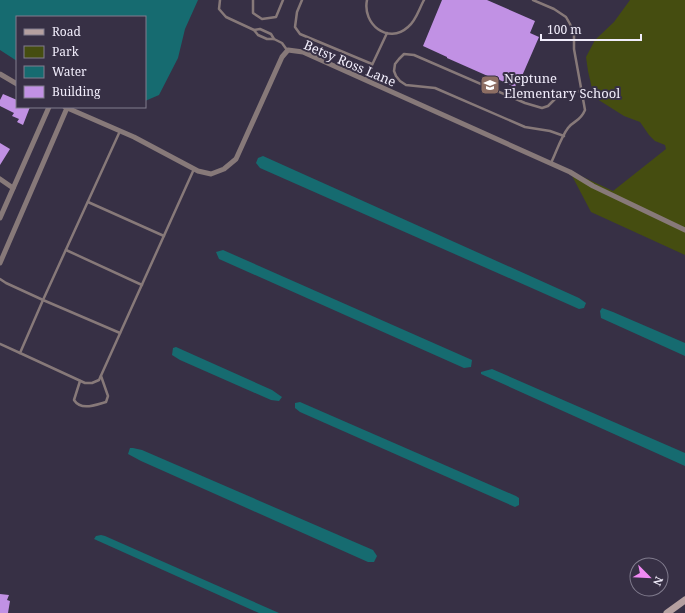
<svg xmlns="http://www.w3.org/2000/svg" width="685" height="613" font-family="'Noto Serif',serif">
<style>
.green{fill:#454d10}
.water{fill:#166b70}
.building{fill:#c191e4}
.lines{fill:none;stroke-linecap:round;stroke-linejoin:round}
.service{stroke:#877979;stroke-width:2.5}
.minor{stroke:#877979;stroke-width:5}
.secondary{stroke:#b5a0a0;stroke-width:7}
.labels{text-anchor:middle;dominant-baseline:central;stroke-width:4;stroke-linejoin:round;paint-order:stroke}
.street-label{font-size:13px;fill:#f1edfb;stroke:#373045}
.poi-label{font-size:13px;fill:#f1edfb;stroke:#373045;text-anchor:start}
</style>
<rect width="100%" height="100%" fill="#373045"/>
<path class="green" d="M630 0H685V255L591 212 570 172V171L613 191 666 149 665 145 655 141 649 135 640 122 624 116 594 97 588 71 586 57 595 40 614 22Z"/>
<g class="water">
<path d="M0 0H198L185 29 178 58 159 95 145 101V17H17V61L0 50Z"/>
<path d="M263 156 579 298 586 303 584 308 579 309 260 168 256 163 258 158Z"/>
<path d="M223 250 472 360 471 367 464 368 219 259 216 252Z"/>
<path d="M602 308 613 312 685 343V356L601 318 600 311Z"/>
<path d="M176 347 272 390 282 397 279 401 271 400 180 360 172 355 173 348Z"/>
<path d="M492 369 685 453V466L481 374V372Z"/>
<path d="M300 402 516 496 519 498V505L515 507 300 412 295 408V403Z"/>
<path d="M130 448H133L142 450 373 550 377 556 374 562H368L141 461 128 454Z"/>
<path d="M101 535 105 536 279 613H259L94 539 96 536Z"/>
</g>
<g class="building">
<path d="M442 0H487L535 21 530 33 539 37 522 76 520 75 515 87 491 76 490 77 447 58V57L423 46Z"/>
<path d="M3 94 17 100V107H30L23 125 17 122 19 119 12 116 14 113 0 106V100Z"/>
<path d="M0 143 10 149 0 165Z"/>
<path d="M0 594 9 595 7 600 10 601 8 613H0Z"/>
</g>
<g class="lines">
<g class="service">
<path d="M220 0 219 9 226 17 254 30 258 35 267 39H274L282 43 287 50"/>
<path d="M253 0V13L262 19 276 17 283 0"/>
<path d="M302 0 297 12 295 27 300 34 372 64"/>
<path d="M367 0C362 24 388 45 408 27 416 21 419 9 424 0"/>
<path d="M533 0 554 9 566 17 570 24 574 35V49L585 110C580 122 574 120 568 128 561 137 556 153 551 163"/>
<path d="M254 30 260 29 271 34 274 39"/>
<path d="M365 80 387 33"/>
<path d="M120 131 43 300 120 333"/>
<path d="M564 136 550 131 525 127 435 88 406 85 400 81 396 76 394 71 395 64 399 59 404 54 414 55 525 103 542 108 548 106 560 94 566 92 581 91"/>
<path d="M88 202 164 236"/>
<path d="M66 250 142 285"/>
<path d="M0 279 6 283 43 300 20 353 85 383H92L99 380 194 169"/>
<path d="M0 344 20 353"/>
<path d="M80 381 74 400C81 411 95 405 106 402L108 396 101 376"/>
</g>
<g class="minor">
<path d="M0 74 17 84"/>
<path d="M65 107 134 137 198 171 211 174 224 169 236 159 282 57 288 50 303 52 570 172 593 186 685 230"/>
<path d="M0 179 13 188"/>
<path d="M0 218 49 107"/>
<path d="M0 263 67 108"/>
</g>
<path class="secondary" d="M667 613 685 600"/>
</g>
<defs>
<g id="school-square" transform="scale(1)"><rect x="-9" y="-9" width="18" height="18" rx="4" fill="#8d6e63" stroke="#373045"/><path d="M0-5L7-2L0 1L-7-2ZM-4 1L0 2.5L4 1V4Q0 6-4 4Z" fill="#fff"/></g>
</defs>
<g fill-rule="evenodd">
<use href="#school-square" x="490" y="85"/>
</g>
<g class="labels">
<g class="street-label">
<text transform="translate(350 63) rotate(23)">Betsy Ross Lane</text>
</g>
<g class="poi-label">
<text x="504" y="78">Neptune<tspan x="504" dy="15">Elementary School</tspan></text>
</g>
</g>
<rect x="16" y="16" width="130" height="92" fill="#373045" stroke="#817c8e"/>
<rect x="24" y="29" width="20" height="6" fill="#b5a0a0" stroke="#817c8e"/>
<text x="52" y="36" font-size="12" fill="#f1edfb">Road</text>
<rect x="24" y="46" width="20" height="12" fill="#454d10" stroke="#817c8e"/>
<text x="52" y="56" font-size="12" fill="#f1edfb">Park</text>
<rect x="24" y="66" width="20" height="12" fill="#166b70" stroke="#817c8e"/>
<text x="52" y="76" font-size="12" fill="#f1edfb">Water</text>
<rect x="24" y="86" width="20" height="12" fill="#c191e4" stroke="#817c8e"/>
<text x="52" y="96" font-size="12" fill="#f1edfb">Building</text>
<g transform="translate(649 577) rotate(114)"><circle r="19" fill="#373045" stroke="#817c8e"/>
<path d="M0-3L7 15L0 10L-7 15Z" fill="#f18af4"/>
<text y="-6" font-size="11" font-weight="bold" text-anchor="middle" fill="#f1edfb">N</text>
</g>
<path d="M541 34v6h100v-6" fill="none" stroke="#f1edfb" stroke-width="2"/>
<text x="547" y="34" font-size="12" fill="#f1edfb" stroke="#373045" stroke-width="3" paint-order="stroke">100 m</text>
</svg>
